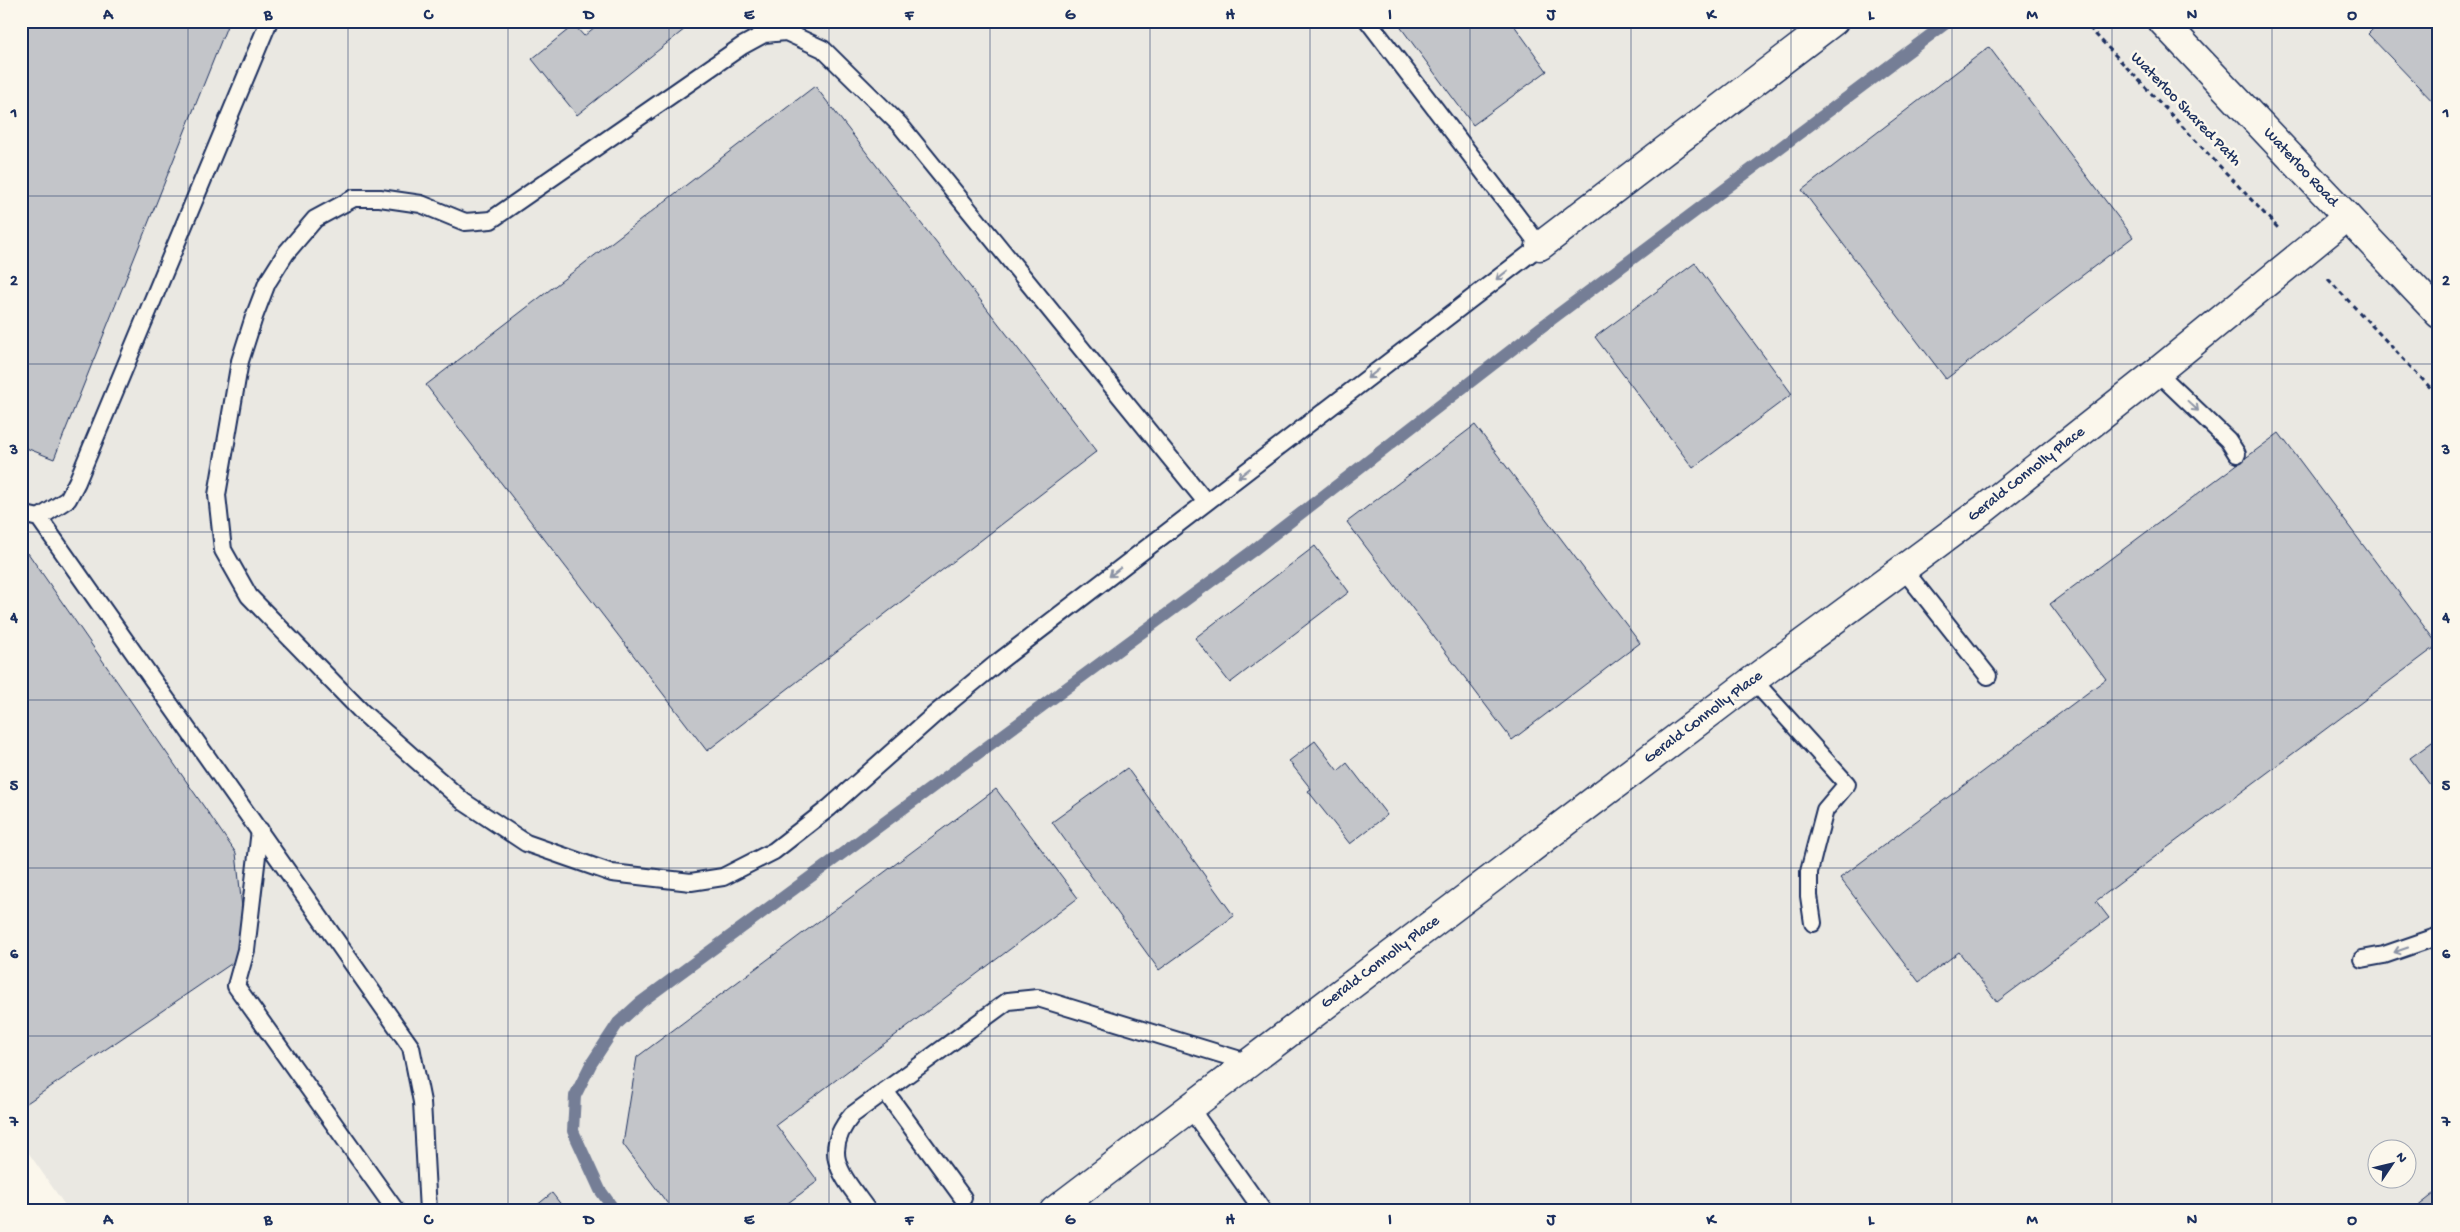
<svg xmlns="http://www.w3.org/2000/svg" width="2460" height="1232" font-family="'Gochi Hand',sans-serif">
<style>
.built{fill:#eae8e2;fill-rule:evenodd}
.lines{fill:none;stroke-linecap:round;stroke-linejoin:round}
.stream{stroke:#747e96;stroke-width:12}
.building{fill:#c3c5c9;stroke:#1b2f5e}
.service-casing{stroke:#1b2f5e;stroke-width:20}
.minor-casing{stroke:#1b2f5e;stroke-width:31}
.tertiary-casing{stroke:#1b2f5e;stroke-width:31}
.path{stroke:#1b2f5e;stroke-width:3;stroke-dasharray:5 4;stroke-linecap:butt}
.service{stroke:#fbf7ec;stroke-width:16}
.minor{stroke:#fbf7ec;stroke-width:28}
.tertiary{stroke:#fbf7ec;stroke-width:28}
.oneway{stroke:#8b93a5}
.grid{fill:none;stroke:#1b2f5e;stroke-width:1;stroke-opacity:0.55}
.labels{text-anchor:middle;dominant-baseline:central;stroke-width:5;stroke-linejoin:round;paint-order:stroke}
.street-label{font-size:16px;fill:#1b2f5e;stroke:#fbf7ec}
.neatline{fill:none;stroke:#1b2f5e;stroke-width:2}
.grid-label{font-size:16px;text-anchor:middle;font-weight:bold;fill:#1b2f5e}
</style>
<rect width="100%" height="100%" fill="#fbf7ec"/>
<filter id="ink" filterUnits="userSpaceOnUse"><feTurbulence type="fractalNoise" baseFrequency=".02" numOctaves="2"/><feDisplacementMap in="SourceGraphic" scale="10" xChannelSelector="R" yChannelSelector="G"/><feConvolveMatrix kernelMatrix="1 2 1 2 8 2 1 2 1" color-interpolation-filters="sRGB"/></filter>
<g filter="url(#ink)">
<path class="built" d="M21 21H2439V1211H69L21 1142ZM2378 1150H2408V1180H2378Z"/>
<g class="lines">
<path class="stream" d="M615 1211 600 1190 573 1131 575 1096 591 1064 618 1023 641 1002 1251 552 1540 328 1949 21"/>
</g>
<g class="building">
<path d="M21 21H229L54 459 21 446Z"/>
<path d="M602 21H695L577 115 532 59 574 25 584 36Z"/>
<path d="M1396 21H1511L1547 71 1473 125Z"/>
<path d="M2381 21H2439V108L2368 34Z"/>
<path d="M1989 47 2133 237 1946 379 1802 190Z"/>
<path d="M815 86 1097 451 707 751 426 385Z"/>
<path d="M1695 263 1792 394 1693 468 1595 337Z"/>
<path d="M1475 425 1640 643 1512 740 1347 522Z"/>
<path d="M2279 433 2438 645 2096 901 2109 918 1997 1002 1959 952 1919 982 1840 878 2106 679 2050 604Z"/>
<path d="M1315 546 1349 592 1230 683 1195 638Z"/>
<path d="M28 553 236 853 247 953 21 1107V557Z"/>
<path d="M2439 737V797L2410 758Z"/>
<path d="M1315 741 1338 771 1347 763 1387 815 1350 844 1308 791 1311 789 1289 761Z"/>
<path d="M1127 768 1234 916 1159 970 1052 822Z"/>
<path d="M996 789 1078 898 776 1125 818 1181 777 1211H673L623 1144 637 1057Z"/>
<path d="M2439 1190V1211H2412Z"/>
<path d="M552 1193 566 1211H530Z"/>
</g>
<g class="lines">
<g class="service-casing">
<g id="service">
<path d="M2157 372 2228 440 2237 454"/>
<path d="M1206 502 900 125 823 49 786 32 764 34 742 46 491 220 465 222 421 204 380 198H354L315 219 286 253 267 283 254 317 240 361 217 495 223 550 249 596 362 712 415 759 464 802 526 843 612 873 691 882 723 877 774 851 829 808 935 714 997 663 1540 246 1368 21"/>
<path d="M21 514 39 518 411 1047 422 1102 428 1211"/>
<path d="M39 518 68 499 77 482 269 21"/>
<path d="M1904 570 1988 676"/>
<path d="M1753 680 1847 784 1825 810 1815 848 1809 872V896L1813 923"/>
<path d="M260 830 246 950 236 986 396 1211"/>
<path d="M2362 959 2384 955 2439 936"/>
<path d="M885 1091 963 1198"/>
<path d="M1190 1108 1263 1211"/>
<path d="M868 1211C843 1176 819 1154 852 1115L1008 1001 1038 998 1250 1063"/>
</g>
</g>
<g class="minor-casing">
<g id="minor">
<path d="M1540 246 1834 21"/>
<path d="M1054 1211 1753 680 1984 509 2157 372 2347 217"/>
</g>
</g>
<g class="tertiary-casing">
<path id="tertiary" d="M2162 21 2439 314"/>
</g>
<g class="path">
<path d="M2083 21 2278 228"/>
<path d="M2328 279 2439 397"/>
</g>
<use href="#service" class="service"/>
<use href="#minor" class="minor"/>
<use href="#tertiary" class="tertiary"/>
</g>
<defs><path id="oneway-shaft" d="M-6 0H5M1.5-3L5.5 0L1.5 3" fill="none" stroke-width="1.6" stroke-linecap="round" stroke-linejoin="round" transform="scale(1.25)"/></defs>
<g class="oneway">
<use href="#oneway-shaft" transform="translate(1502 275) rotate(142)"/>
<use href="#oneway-shaft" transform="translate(1373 374) rotate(142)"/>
<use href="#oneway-shaft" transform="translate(2193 406) rotate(43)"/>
<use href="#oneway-shaft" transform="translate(1244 473) rotate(142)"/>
<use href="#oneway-shaft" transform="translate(1115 572) rotate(142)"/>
<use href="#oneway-shaft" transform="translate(2401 950) rotate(161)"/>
</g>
</g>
<path class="grid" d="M188 21V1211M348 21V1211M508 21V1211M669 21V1211M829 21V1211M990 21V1211M1150 21V1211M1310 21V1211M1470 21V1211M1631 21V1211M1791 21V1211M1952 21V1211M2112 21V1211M2272 21V1211M21 196H2439M21 364H2439M21 532H2439M21 700H2439M21 868H2439M21 1036H2439"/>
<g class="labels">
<g class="street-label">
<text transform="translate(2185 110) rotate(46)">Waterloo Shared Path</text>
<text transform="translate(2300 168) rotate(47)">Waterloo Road</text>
<text transform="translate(2027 475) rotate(-38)">Gerald Connolly Place</text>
<text transform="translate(1704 718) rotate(-37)">Gerald Connolly Place</text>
<text transform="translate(1381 963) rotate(-37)">Gerald Connolly Place</text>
</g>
</g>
<rect width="2460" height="1232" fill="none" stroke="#fbf7ec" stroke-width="55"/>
<g transform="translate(2392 1164) rotate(55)"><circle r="24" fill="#fbf7ec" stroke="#a1a7b3"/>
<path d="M0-4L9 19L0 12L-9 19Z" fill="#1b2f5e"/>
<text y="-8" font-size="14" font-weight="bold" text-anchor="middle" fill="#1b2f5e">N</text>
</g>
<rect x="28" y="28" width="2404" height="1176" class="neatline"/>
<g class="grid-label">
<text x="108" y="19">A</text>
<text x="268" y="19">B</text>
<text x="428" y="19">C</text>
<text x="589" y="19">D</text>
<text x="749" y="19">E</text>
<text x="909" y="19">F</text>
<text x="1070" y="19">G</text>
<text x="1230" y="19">H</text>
<text x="1390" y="19">I</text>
<text x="1551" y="19">J</text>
<text x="1711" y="19">K</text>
<text x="1871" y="19">L</text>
<text x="2032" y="19">M</text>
<text x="2192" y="19">N</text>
<text x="2352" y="19">O</text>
<text x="14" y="117">1</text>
<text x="2446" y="117">1</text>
<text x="14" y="285">2</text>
<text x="2446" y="285">2</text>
<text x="14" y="454">3</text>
<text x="2446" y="454">3</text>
<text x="14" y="622">4</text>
<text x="2446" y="622">4</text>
<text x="14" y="790">5</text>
<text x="2446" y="790">5</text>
<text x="14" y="958">6</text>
<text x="2446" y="958">6</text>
<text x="14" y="1126">7</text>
<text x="2446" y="1126">7</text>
<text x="108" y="1224">A</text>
<text x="268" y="1224">B</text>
<text x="428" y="1224">C</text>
<text x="589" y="1224">D</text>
<text x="749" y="1224">E</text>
<text x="909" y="1224">F</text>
<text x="1070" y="1224">G</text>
<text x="1230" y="1224">H</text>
<text x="1390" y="1224">I</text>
<text x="1551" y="1224">J</text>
<text x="1711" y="1224">K</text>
<text x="1871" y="1224">L</text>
<text x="2032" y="1224">M</text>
<text x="2192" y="1224">N</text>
<text x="2352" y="1224">O</text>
</g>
</svg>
